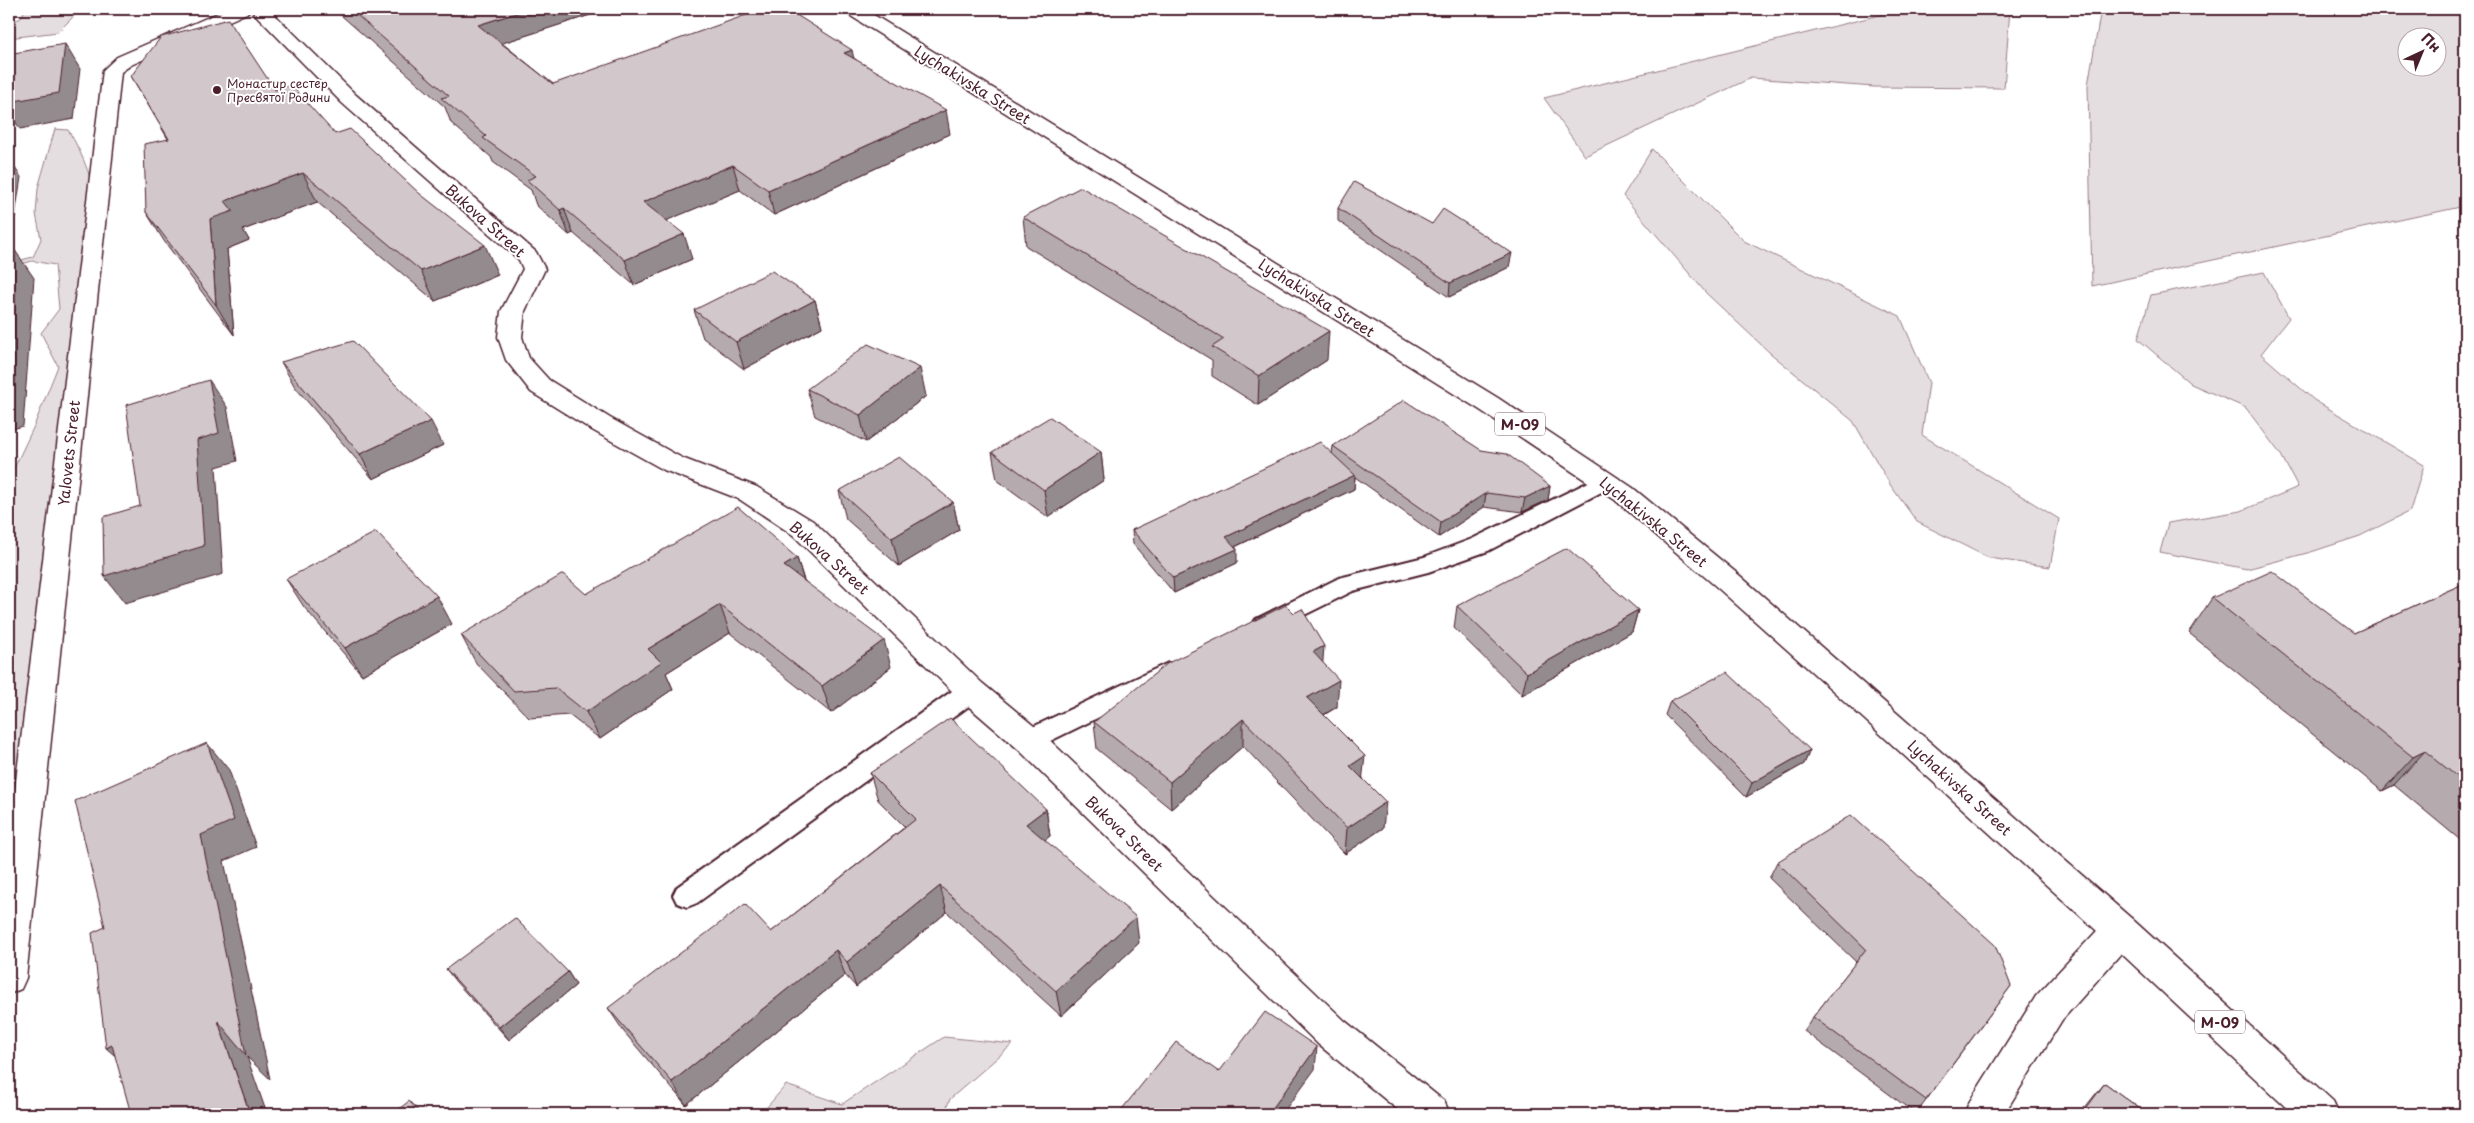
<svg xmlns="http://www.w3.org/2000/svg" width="2474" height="1123" font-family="'Playpen Sans',sans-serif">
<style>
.green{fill:#e5dee0;stroke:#987e86;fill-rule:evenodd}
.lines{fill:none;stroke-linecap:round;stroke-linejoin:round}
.lane-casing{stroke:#4a1f2b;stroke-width:4}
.street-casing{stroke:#4a1f2b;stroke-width:3}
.primary-casing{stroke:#4a1f2b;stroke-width:3}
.lane{fill:#fff;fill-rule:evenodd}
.street{fill:#fff;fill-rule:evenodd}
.primary{fill:#fff;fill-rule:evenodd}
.wall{fill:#b5abaf;stroke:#4a1f2b}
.shaded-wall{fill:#938b8e;stroke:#4a1f2b}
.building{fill:#d2c7cb;stroke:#4a1f2b}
.poi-dot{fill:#4a1f2b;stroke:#fff;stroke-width:2}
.labels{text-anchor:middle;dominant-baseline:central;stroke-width:4;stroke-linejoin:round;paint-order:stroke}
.far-poi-label{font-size:12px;fill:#4a1f2b;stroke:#fff;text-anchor:start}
.shield{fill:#fff;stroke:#80626b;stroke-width:1}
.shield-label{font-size:14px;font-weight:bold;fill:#4a1f2b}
.street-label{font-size:15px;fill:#4a1f2b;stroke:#fff}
</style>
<rect width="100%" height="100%" fill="#fff"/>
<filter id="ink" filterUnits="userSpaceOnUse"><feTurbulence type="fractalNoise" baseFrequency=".02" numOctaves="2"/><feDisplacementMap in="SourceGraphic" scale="10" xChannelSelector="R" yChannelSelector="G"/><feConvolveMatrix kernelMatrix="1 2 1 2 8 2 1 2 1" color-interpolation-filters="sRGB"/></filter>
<g filter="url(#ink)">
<g class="green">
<path d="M25 9H81L58 32 9 38V23L21 18Z"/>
<path d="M1904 9H2010L2004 88 1874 87 1751 78 1585 156 1544 98Z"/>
<path d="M2101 9H2465V206L2092 286 2088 85ZM2406 38H2436V68H2406Z"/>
<path d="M55 129 68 130C84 155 94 184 98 214L80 239 88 264 26 784 9 883V479L34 426 58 366 41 333 59 309 55 265 32 261 9 268V263L33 257 41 239 36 214 38 188Z"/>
<path d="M1652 149 1744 241 1900 316 1929 383 1922 435 2059 519 2050 567 1989 558 1917 522 1891 486 1853 421 1770 353 1706 293 1623 196Z"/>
<path d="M2264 272 2289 318 2261 354 2314 400 2424 465 2410 511 2360 536 2311 552 2247 569 2160 552 2168 523 2241 511 2298 487 2281 455 2246 408 2191 384 2138 339 2151 295Z"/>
<path d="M944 1037 1013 1044 950 1099 944 1114H761L786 1085 842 1104Z"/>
</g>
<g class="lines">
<g class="lane-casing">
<g id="lane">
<path d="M1605 474 1613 476 1616 481 1613 486 1488 551 1428 572 1353 591 1272 631 1264 634 1256 631 1252 625 1256 619 1339 578 1424 557 1472 539Z"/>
<path d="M1168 663 1177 665 1180 672 1177 679 1038 747 1029 750 1020 747 1016 740 1020 733Z"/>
<path d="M971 682 980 684 983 691 980 698 697 903 687 907 677 903 673 895 677 887 962 684Z"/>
</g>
</g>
<g class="street-casing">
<g id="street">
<path d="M227 9H250L247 13 131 65 121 72 26 978 21 989 9 994V838L103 70 117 57Z"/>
<path d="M250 9H269L356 95 536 252 545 269 525 311 522 337 529 358 549 380 610 418 682 458 757 487 813 521 982 683 1040 731 1345 1021 1444 1101 1450 1114H1403L1319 1045 1018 749 960 699 793 535 739 499 664 470 592 430 531 392 506 360 498 337 501 311 523 269 519 260 342 103Z"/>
<path d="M2120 915 2132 919 2137 930 2132 941 2062 1020 2004 1114H1964L1970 1101 2036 996 2108 919Z"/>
</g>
</g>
<g class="primary-casing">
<path id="primary" d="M843 9H864L1498 398 1633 488 1739 575 1851 673 2132 919 2333 1101 2339 1114H2293L2108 941 1831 689 1719 589 1615 500 1480 410 846 13Z"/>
</g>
<use href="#lane" class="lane"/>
<use href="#street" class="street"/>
<use href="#primary" class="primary"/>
</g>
<g class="wall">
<path d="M334 9H609L502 43 553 84 854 58 950 134 774 215 740 190 667 220 692 259 634 285 573 233 569 235 536 205 531 190 493 162 491 157 451 123 445 107Z"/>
<path d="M131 76 275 90 335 134 498 275 435 301 317 202 243 230 249 240 227 249 234 335 164 241 146 212 168 139Z"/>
<path d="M1338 208 1432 224 1509 267 1449 297 1338 221Z"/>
<path d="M1023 217 1327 360 1258 405 1212 376V360L1026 246Z"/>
<path d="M815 300 822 327 744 369 703 338 694 310Z"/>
<path d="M281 362 443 445 373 479 295 387Z"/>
<path d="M807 389 926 396 866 442 815 416Z"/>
<path d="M1333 446 1481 450 1550 486 1548 500 1522 512 1484 507 1439 537 1355 477 1354 489 1235 547 1237 563 1174 593 1133 544 1132 530 1332 454Z"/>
<path d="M992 452H1101L1104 480 1048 517 997 480Z"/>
<path d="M839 491 953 502 959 530 899 566 846 519Z"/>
<path d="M797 558 804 580 891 667 831 713 730 633 666 673 673 689 600 739 569 715 529 718 476 663 461 635 586 594Z"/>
<path d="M286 579 452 624 362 675 304 607Z"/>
<path d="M2465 583V844L2394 785 2382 791 2189 633 2212 598 2354 633Z"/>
<path d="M1457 606 1638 610 1632 632 1522 695 1454 628Z"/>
<path d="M1323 663 1337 707 1324 715 1363 778 1383 828 1345 854 1243 746 1171 809 1097 749 1094 722Z"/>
<path d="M1670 701 1810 750 1804 764 1746 797 1665 715Z"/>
<path d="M870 773 1046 809 1050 836 1044 840 1139 943 1061 1016 947 912 856 987 845 975 686 1105 624 1032 608 1008 771 932 905 827 878 800Z"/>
<path d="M1777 862 2011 986 1916 1114 1804 1031 1813 1017 1856 962 1769 878Z"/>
<path d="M446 969 568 972 576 985 509 1040 456 982Z"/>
<path d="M2105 1083 2147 1114H2080L2094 1096Z"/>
</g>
<g class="shaded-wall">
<path d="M529 9H609L487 48 478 25Z"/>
<path d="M65 44 80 69 74 119 20 129 9 112V102Z"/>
<path d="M852 50 857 73 844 53Z"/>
<path d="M946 110 950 134 774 215 768 190Z"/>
<path d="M9 159 21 177 9 256Z"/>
<path d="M733 165 740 190 651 227 643 202Z"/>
<path d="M303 173 317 202 243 230 249 240 227 249 234 335 216 305 210 219 225 201Z"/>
<path d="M564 208 573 233 569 235 560 210Z"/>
<path d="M684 234 692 259 634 285 625 260Z"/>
<path d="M485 245 498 275 435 301 421 271Z"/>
<path d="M12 246 34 278 23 426 9 430V276Z"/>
<path d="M1512 253 1509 267 1449 297 1450 283Z"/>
<path d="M815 300 822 327 744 369 736 342Z"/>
<path d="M1329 331 1327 360 1258 405 1259 376Z"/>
<path d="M920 368 926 396 866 442 860 415Z"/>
<path d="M209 380 227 407 237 461 216 467 223 574 125 603 104 576Z"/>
<path d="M431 421 443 445 373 479 360 454Z"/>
<path d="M1101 452 1104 480 1048 517 1044 490Z"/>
<path d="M1355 475 1354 489 1226 551V537Z"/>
<path d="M1550 486 1548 500 1522 512 1525 498Z"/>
<path d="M1486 493 1484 507 1439 537 1441 522Z"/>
<path d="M953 502 959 530 899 566 892 538Z"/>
<path d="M1237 549V563L1174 593 1173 578Z"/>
<path d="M797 558 805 585 784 566Z"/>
<path d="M437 596 452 624 362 675 345 648Z"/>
<path d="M720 605 730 633 666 673 673 689 600 739 586 712 648 649Z"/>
<path d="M1638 610 1632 632 1522 695 1527 673Z"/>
<path d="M884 640 891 667 831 713 822 686Z"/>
<path d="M1324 646 1322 673 1313 652Z"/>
<path d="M1339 680 1337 707 1305 725 1307 698Z"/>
<path d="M1243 719V746L1171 809 1170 782Z"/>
<path d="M207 743 229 770 256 847 224 861 270 1079 247 1057 267 1114H250L218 1021 201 835Z"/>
<path d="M1810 750 1804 764 1746 797 1752 783Z"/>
<path d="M2425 751 2394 785 2382 791 2413 757Z"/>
<path d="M1365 756 1362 782 1350 766Z"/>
<path d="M1386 802 1383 828 1345 854 1347 828Z"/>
<path d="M1046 809 1050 836 1031 851 1026 824Z"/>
<path d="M940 886 947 912 856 987 847 962Z"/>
<path d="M1136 917 1139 943 1061 1016 1056 991Z"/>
<path d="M836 950 845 975 686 1105 672 1082Z"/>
<path d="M568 972 576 985 509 1040 499 1027Z"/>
<path d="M112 1045 134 1072 106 1048Z"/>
<path d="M1317 1047 1315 1069 1282 1114H1272V1109Z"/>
</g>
<g class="building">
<path d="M350 9H529L478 25 553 84 763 9H787L852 50 844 53 946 110 768 190 733 165 643 202 684 234 625 260 564 208 560 210 527 180 536 176 483 138 486 136 441 98 449 96Z"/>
<path d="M228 19 275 90 291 85 335 134 350 129 419 193 485 245 421 271 303 173 225 201 233 211 210 219 216 305 146 212 144 144 169 139 131 76 161 37Z"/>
<path d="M65 44 59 93 9 102V77L14 53Z"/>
<path d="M1354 182 1432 224 1443 209 1512 253 1450 283 1338 208Z"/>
<path d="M1081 187 1329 331 1259 376 1212 347 1224 339 1023 217Z"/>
<path d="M12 246 9 276V247Z"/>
<path d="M772 271 815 300 736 342 694 310Z"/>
<path d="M353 341 431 421 360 454 281 362Z"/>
<path d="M868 344 920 368 860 415 807 389Z"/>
<path d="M209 380 219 433 197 440 204 546 104 576 103 517 140 506 126 405Z"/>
<path d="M1404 400 1481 450 1507 454 1550 486 1525 498 1486 493 1441 522 1333 446Z"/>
<path d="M1050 417 1101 452 1044 490 992 452Z"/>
<path d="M1320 442 1355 475 1226 537 1237 549 1173 578 1132 530Z"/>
<path d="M899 457 953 502 892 538 839 491Z"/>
<path d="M738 507 797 558 784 566 884 640 822 686 720 605 648 649 661 662 586 712 556 688 514 691 461 635 563 574 586 594Z"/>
<path d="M376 532 437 596 345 648 286 579Z"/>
<path d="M1567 548 1638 610 1527 673 1457 606Z"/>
<path d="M2272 571 2354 633 2465 583V783L2425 751 2413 757 2212 598Z"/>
<path d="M1286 605 1294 613 1302 609 1324 646 1313 652 1339 680 1307 698 1365 756 1350 766 1386 802 1347 828 1243 719 1170 782 1094 722 1168 663Z"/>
<path d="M1727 672 1810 750 1752 783 1670 701Z"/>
<path d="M950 718 1046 809 1026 824 1136 917 1056 991 940 886 847 962 836 950 672 1082 608 1008 745 904 771 932 916 819 870 773Z"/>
<path d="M207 743 234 820 201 835 246 1055 218 1021 250 1114H131L112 1045 106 1048 92 933 105 927 75 801Z"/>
<path d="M1851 815 1995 945 2011 986 1926 1100 1813 1017 1866 949 1777 862Z"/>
<path d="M515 918 568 972 499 1027 446 969Z"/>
<path d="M1265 1012 1317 1047 1272 1109 1279 1114H1118L1176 1042 1219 1072Z"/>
<path d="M2105 1083 2147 1114H2082Z"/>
<path d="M409 1101 421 1114H393Z"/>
</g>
</g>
<circle class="poi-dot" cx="217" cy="90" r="5"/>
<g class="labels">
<g class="far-poi-label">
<text x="227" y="83">Монастир сестер<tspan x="227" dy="14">Пресвятої Родини</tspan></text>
</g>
<g class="shield">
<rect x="1495" y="412.5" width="50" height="23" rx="4"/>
<rect x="2195" y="1010.5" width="50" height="23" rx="4"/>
</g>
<g class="shield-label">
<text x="1520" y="424">М-09</text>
<text x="2220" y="1022">М-09</text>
</g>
<g class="street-label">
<text transform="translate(973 84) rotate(32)">Lychakivska Street</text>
<text transform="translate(486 220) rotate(42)">Bukova Street</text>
<text transform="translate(1317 297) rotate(32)">Lychakivska Street</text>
<text transform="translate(68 453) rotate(-84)">Yalovets Street</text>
<text transform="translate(1654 521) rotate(39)">Lychakivska Street</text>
<text transform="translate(830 557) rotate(42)">Bukova Street</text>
<text transform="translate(1960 787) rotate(42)">Lychakivska Street</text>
<text transform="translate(1125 833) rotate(44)">Bukova Street</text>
</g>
</g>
<rect width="2474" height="1123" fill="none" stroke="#fff" stroke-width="30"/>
<rect x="15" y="15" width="2444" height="1093" fill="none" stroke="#4a1f2b" stroke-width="2" filter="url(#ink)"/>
<g transform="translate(2422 52) rotate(44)"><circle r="24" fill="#ffffff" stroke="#b7a5aa"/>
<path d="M0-4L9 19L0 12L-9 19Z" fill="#4a1f2b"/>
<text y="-8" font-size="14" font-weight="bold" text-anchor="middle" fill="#4a1f2b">Пн</text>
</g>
</svg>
